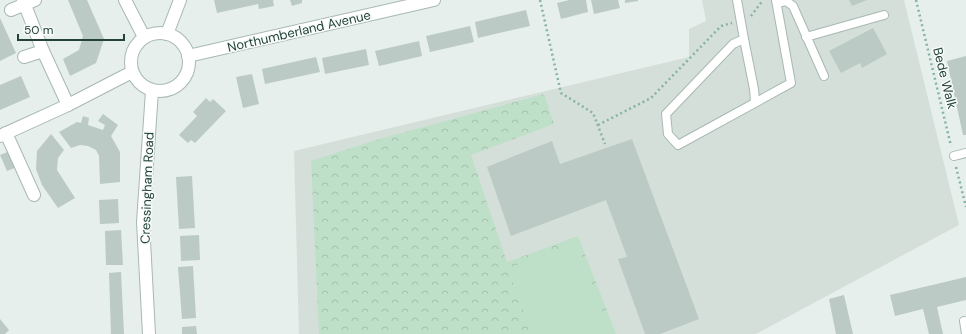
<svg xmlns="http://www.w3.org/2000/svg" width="966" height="334" font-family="'DM Sans',sans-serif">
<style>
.built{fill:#d4dfda}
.park{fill:url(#park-crowns)}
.pitch{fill:#bfe0c8}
.building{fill:#bbcac4}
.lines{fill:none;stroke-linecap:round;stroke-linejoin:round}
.service-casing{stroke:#a8b8b2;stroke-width:10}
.minor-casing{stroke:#a8b8b2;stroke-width:14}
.tertiary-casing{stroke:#a8b8b2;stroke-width:14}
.path{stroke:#86b3a5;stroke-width:2.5;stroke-dasharray:2 3;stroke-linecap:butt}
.service{stroke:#fff;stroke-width:8}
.minor{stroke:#fff;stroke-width:12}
.tertiary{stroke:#fff;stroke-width:12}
.labels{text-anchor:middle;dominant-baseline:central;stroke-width:3;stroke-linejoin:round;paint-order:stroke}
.street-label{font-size:13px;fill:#24423a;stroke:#f7fbf9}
</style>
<defs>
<pattern id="park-crowns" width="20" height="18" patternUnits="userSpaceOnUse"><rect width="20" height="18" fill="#bfe0c8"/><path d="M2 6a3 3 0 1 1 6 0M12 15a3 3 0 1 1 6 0" fill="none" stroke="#a4c1ad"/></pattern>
</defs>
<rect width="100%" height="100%" fill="#e6efeb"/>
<path class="built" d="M702 0H904L959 225 756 334H299L294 151 689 57V29L706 21Z"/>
<path class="park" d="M544 94 554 124 471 155 507 262 578 236 616 334H319L311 161 376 140Z"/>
<path class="pitch" d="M577 243 611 334H532L508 268Z"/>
<g class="building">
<path d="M68 0H87L104 39 96 63 70 76 63 59 79 50 83 36Z"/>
<path d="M214 0H273L274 6 259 9 258 4 217 13Z"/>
<path d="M290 0H302V3L292 6Z"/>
<path d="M569 0H586L588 12 561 19 557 3Z"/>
<path d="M591 0H618L620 8 594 14Z"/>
<path d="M625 0H638V1L625 3Z"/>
<path d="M849 0H867L852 6Z"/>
<path d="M526 10 530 26 478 38 475 22Z"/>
<path d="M0 18 16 53 0 61Z"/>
<path d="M470 26 474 42 430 52 426 36Z"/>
<path d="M873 28 887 54 862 68 860 63 841 73 829 51Z"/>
<path d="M419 41 422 56 379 66 375 51Z"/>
<path d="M366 49 369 65 325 74 322 58Z"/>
<path d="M966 56V135H963L947 61Z"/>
<path d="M316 57 320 72 265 84 262 69Z"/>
<path d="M252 74 259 104 243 108 236 77Z"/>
<path d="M21 76 30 97 0 110V85Z"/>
<path d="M206 98 210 102 213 99 226 111 195 143 191 140 188 143 179 135 197 116 193 112Z"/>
<path d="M103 114 118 125 111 136 120 152V182L100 184 99 156 96 150 88 146 80 145 71 148 59 132 77 122 81 123 83 116 89 118 88 125 103 130 105 125 98 121Z"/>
<path d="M51 134 64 150 58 158 57 170 75 198 58 208 42 185 36 169 37 151Z"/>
<path d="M632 139 699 319 660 334H645L618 259 627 257 606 200 511 236 487 167 552 141 560 164Z"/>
<path d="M10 151 17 167 7 171 0 155Z"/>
<path d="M192 176 195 228 179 229 176 177Z"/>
<path d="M118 199 119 223 100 224 99 200Z"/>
<path d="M121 230 123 265H106L105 231Z"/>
<path d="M199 235 200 260 181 261 180 236Z"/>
<path d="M193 266 196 318 182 319 178 267Z"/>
<path d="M121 272 124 334H111L109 273Z"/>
<path d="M966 277V300L937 307 943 334H929L923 309 895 316 890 295Z"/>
<path d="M844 295 853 334H836L829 299Z"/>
<path d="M0 319 9 330 5 334H0Z"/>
<path d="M196 326 197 334H182V327Z"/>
</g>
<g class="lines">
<g class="service-casing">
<g id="service">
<path d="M737 0 744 39 733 44 666 114 668 134 678 145 791 83 776 0"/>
<path d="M777 3 786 1 793 6 824 76"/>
<path d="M806 37 884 15"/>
<path d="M744 39 754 89 755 102"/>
<path d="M954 156 966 153"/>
<path d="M964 321 966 334"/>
</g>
</g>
<g class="minor-casing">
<g id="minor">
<path d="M23 0 43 51 68 105"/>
<path d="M11 10 35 0"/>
<path d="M167 34 180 0"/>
<path d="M24 57 43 51"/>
<path d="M6 133 34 195"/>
</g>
</g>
<g class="tertiary-casing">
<g id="tertiary">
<path d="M125 0 144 37"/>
<circle cx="160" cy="62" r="29"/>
<path d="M188 56 434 0"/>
<path d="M0 136 68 105 132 72"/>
<path d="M149 334 143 222 152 91"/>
</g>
</g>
<g class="path">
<path d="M540 0 561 93 593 113 605 144"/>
<path d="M916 0 951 146"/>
<path d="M751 16 763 0"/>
<path d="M598 125 651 98 721 26 732 23"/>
<path d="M956 167 966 207"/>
</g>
<use href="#service" class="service"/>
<use href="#minor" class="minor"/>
<use href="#tertiary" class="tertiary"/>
</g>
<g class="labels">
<g class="street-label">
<text transform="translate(299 31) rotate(-13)">Northumberland Avenue</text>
<text transform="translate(945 78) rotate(76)">Bede Walk</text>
<text transform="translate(147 188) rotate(-88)">Cressingham Road</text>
</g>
</g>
<path d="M18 34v6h106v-6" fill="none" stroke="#24423a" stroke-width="2"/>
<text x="24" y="34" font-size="12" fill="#24423a" stroke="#f7fbf9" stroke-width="3" paint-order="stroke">50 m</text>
</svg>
